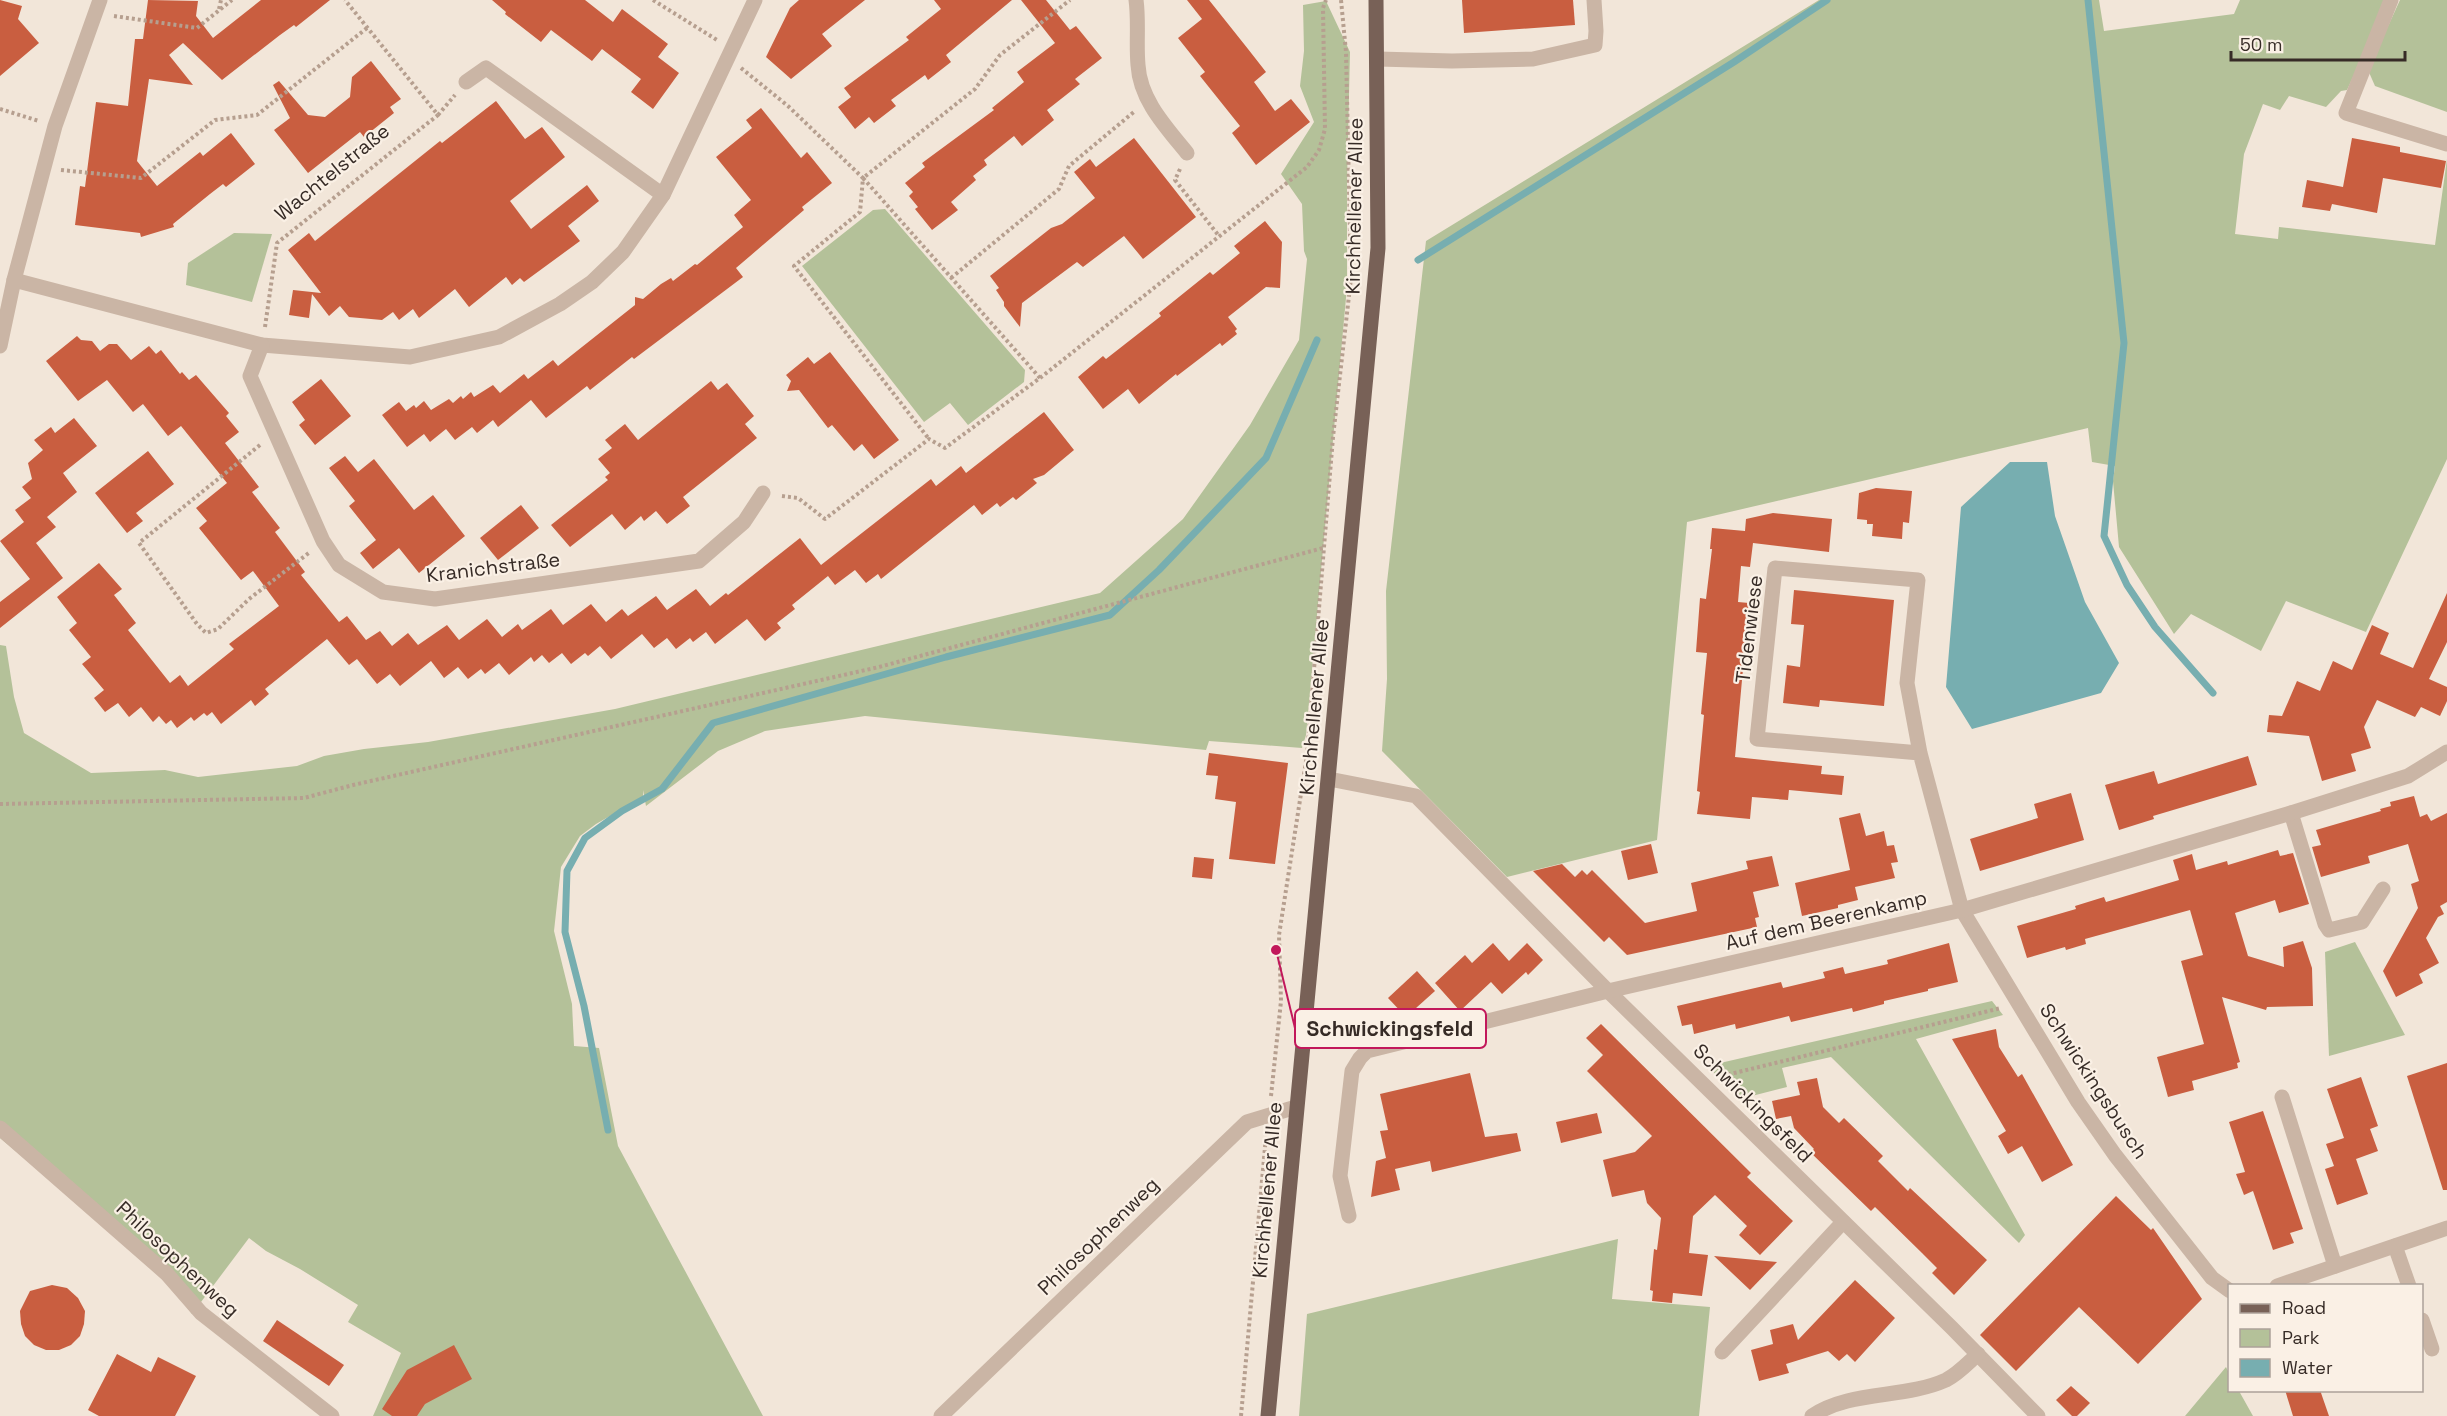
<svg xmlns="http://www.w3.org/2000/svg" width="2447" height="1416" font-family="'Space Grotesk',sans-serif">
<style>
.green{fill:#b4c199}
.water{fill:#77aeb0}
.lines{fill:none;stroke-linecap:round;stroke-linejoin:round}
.stream{stroke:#77aeb0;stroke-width:7}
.building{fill:#c95e40}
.path{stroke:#b69f8f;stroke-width:4;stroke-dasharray:3 3;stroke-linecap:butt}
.minor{stroke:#cab5a5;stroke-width:15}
.major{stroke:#786157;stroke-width:15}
.labels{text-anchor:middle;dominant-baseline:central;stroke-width:4.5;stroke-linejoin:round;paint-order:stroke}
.street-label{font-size:20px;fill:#362b26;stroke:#faf0e5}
.leader{fill:none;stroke:#c2185b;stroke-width:2}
.callout-dot{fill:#c2185b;stroke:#faf0e5;stroke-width:2}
.callout{fill:#faf0e5;stroke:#c2185b;stroke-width:2}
.callout-label{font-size:21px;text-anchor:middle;font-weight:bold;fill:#362b26}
</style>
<rect width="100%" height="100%" fill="#f2e6d9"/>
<g class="green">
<path d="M1819 0H2099L2104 31 2234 14 2240 0H2389L2347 90 2341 91 2326 107 2289 96 2280 110 2263 104 2244 154 2235 234 2278 239 2279 227 2435 245 2447 159V459L2366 632 2286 601 2261 651 2191 614 2174 634 2119 547 2113 481 2115 466 2092 462 2088 428 1687 522 1657 840 1507 877 1382 751 1387 679 1386 591 1426 241Z"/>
<path d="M2400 0H2447V112L2375 86 2368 70Z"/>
<path d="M1326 1 1350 52 1347 181V287L1306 735 1302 748 1209 741 1206 750 865 716 765 731 718 751 646 806 643 790V797L596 824 580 836 561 867 554 931 572 1004 574 1046 599 1048 618 1146 763 1416H373L401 1353 348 1322 358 1305 300 1269 266 1251 249 1238 192 1314 159 1271 0 1138V645L6 646 14 697 24 733 91 773 165 770 198 777 297 766 324 756 364 749 428 742 615 709 1100 593 1183 519 1250 425 1299 340 1307 259 1304 251 1302 204 1281 174 1314 122 1300 86 1304 51 1303 5Z"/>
<path d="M885 209 1025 370 1024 382 968 425 950 403 924 422 802 266 873 210Z"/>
<path d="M234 233 272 234 252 302 186 285 188 263Z"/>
<path d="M2355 942 2405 1035 2329 1056 2325 952Z"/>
<path d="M1992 1001 2003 1015 1916 1039 2025 1235 2019 1243 1831 1057 1782 1068 1787 1087 1740 1099 1707 1066Z"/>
<path d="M1618 1239 1612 1299 1710 1307 1699 1416H1299L1307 1314Z"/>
<path d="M2226 1367 2229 1373 2230 1390 2239 1391 2253 1416H2185Z"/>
</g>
<path class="water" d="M2010 462H2047L2055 516 2085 602 2119 663 2101 693 1972 729 1946 687 1961 507Z"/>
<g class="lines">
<g class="stream">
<path d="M2088 0 2124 343 2104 536 2127 585 2155 627 2213 693"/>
<path d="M1418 260 1734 62 1827 0"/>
<path d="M608 1130 584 1006 565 932 567 871 585 838 622 811 662 789 713 723 946 657 1110 615 1159 570 1266 458 1317 340"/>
</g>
</g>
<g class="building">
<path d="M0 0 22 6 18 19 39 43 0 76Z"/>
<path d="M148 0 198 1 196 16 213 38 261 0H330L296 27 294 25 280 35 222 80 183 43 169 55 193 85 149 79 137 161 157 186 200 152 203 156 231 133 255 164 226 187 223 184 210 194 173 224 174 227 141 237 140 233 75 225 80 186 85 187 96 102 128 106 135 39H143Z"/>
<path d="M492 0H585L613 22 622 9 668 44 658 57 679 73 653 109 631 92 641 79 602 49 592 61 551 30 541 42 505 14 506 12Z"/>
<path d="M799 0H865L822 34 832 46 791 79 766 57 790 8Z"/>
<path d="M934 0H1012L946 55 951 62 928 80 925 75 891 100 896 106 874 123 869 117 855 129 838 107 851 97 844 88 909 40 906 37 941 9Z"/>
<path d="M1021 0H1046L1070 30 1076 26 1102 58 1075 79 1080 84 1047 110 1054 120 1022 146 1014 136 984 160 987 165 973 176 976 180 951 202 958 210 932 230 915 209 918 207 909 196 913 192 905 183 925 167 922 163 994 110 992 108 1024 82 1017 72 1055 43Z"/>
<path d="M1187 0H1209L1248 49 1266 72 1254 82 1275 111 1291 99 1310 122 1256 165 1232 133 1240 126 1200 76 1205 72 1178 38 1202 19Z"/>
<path d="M1462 0H1573L1575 25 1464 33Z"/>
<path d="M371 61 401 99 390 107 394 113 364 137 360 132 308 173 274 130 290 118 273 85 279 81 308 115 325 117 350 97 352 77Z"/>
<path d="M496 101 525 139 542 127 565 157 510 201 531 229 587 185 599 201 568 226 580 241 524 282 520 278 512 285 506 277 469 307 455 289 419 318 413 309 399 320 393 312 382 320 349 317 340 306 329 316 312 294 309 318 289 315 293 290 321 293 288 250 309 233 315 241 440 141 442 143Z"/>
<path d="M761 108 801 158 807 152 832 183 802 207 804 210 736 268 743 277 634 359 632 357 590 390 587 386 546 418 531 400 498 427 493 420 477 433 472 427 455 440 446 429 430 442 424 434 407 447 382 415 399 402 406 411 414 405 416 408 424 401 431 410 449 399 453 403 461 396 463 399 471 392 474 397 493 385 500 393 524 374 528 379 553 360 558 366 635 305V297L643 299 661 284 671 278 673 281 695 264 697 265 743 227 734 215 751 200 716 157 752 128 746 120Z"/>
<path d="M1134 138 1196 217 1143 259 1124 236 1083 267 1077 262 1022 303 1020 327 1004 306V302L996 290 999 288 990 276 1051 228 1062 224 1095 198 1074 172 1090 159 1096 167Z"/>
<path d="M2352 138 2400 147V152L2446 161 2441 188 2383 178 2377 213 2332 204 2330 211 2302 207 2307 180 2343 187Z"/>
<path d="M1265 221 1282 242 1280 288 1266 287 1228 317 1237 329 1235 331 1237 334 1222 346 1220 343 1177 376 1176 374 1139 404 1128 389 1103 409 1078 377 1103 356 1106 359 1161 316 1159 313 1210 272 1213 275 1240 253 1234 246Z"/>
<path d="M77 336 81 340 92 341 100 351 109 344H117L131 360 149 346 156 354 161 350 180 374 182 372 189 380 196 375 229 413 226 416 239 432 225 443 259 487 252 492 280 528 275 532 305 572 301 575 339 622 347 616 366 640 380 631 392 646 408 633 418 645 447 625 459 640 487 619 502 637 518 624 522 630 551 609 563 625 591 604 606 622 622 609 628 616 656 596 667 610 696 589 710 606 726 593 728 595 800 538 821 565 931 479 936 486 961 466 966 473 1044 412 1074 450 1044 475 1033 479 1037 483 1016 500 1013 497 1000 507 997 503 982 515 974 505 881 579 878 574 866 583 855 570 835 585 828 576 792 605 795 609 777 623 781 628 765 641 747 619 715 644 706 632 693 642 690 638 676 649 667 638 654 648 642 634 611 659 600 646 588 656 585 653 571 664 562 653 549 663 542 655 534 662 531 657 509 675 499 663 485 674 481 669 468 679 458 667 444 678 431 661 400 686 390 674 377 684 357 659 349 665 327 639 265 689 269 694 255 706 251 700 221 724 212 712 207 716 204 713 194 721 191 717 177 728 171 720 166 724 159 716 153 722 141 707 129 717 118 703 105 712 94 698 104 690 82 664 91 657 69 630 77 623 57 597 99 563 122 589 114 595 136 623 128 630 170 683 180 675 188 686 234 649 229 644 279 606 253 571 241 580 199 528 207 521 196 508 227 483 181 426 168 436 143 404 133 412 107 380 78 401 46 361Z"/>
<path d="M830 352 899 440 874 459 862 444 854 451 832 425 828 428 799 390 787 391 791 381 786 375 808 357 814 364Z"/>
<path d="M321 379 351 416 315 445 299 425 305 420 292 402Z"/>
<path d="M711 381 718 390 727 383 754 416 745 424 757 438 683 497 690 506 667 524 656 511 644 521 641 516 625 530 612 514 570 547 551 525 608 480 605 477 610 473 598 459 612 448 605 440 625 424 638 440Z"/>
<path d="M74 418 97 446 63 473 77 492 47 517 56 527 36 543 63 578 0 628V602L30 579 0 541 24 522 15 510 31 498 22 487 32 479 28 463 43 450 34 440 51 427 55 433Z"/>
<path d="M148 451 174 484 136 513 143 521 127 533 95 493Z"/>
<path d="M345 456 358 472 374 459 414 510 433 495 465 536 419 573 399 548 373 569 360 553 376 540 349 506 355 501 329 468Z"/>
<path d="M1876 488 1912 491 1909 523 1903 522 1902 539 1872 536 1873 524H1867V520L1857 519 1859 493Z"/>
<path d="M521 505 539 528 498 560 480 538Z"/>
<path d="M1773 513 1832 519 1829 552 1753 543 1750 567 1741 566 1738 602 1749 603 1735 757 1822 766 1821 774 1844 776 1842 795 1789 790 1788 800 1752 797 1750 819 1697 814 1700 792 1697 791 1704 715 1701 714 1707 653 1696 652 1700 598 1706 599 1712 549H1710L1712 528 1745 531 1746 519Z"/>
<path d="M1794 590 1894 600 1884 706 1820 700 1819 707 1783 703 1787 665 1800 667 1804 625 1791 624Z"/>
<path d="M2447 593V642L2429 679 2447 687V701L2440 716 2421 707 2415 717 2377 700 2364 727 2371 748 2351 754 2356 771 2322 781 2309 736 2267 732 2269 715 2282 716 2297 681 2320 691 2333 661 2352 670 2372 625 2389 633 2380 654 2413 668Z"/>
<path d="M1209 753 1288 763 1275 864 1229 859 1236 802 1215 799 1218 776 1206 775Z"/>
<path d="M2248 756 2257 785 2153 816 2154 819 2119 830 2105 785 2154 771 2158 784Z"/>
<path d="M2071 793 2084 840 1980 871 1970 839 2038 818 2034 804Z"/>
<path d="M2414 796 2420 817 2427 814 2431 821 2447 813V902L2440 906 2444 914 2438 917 2426 938 2439 963 2419 974 2423 983 2396 997 2383 971 2418 908 2411 884 2419 881 2408 844 2368 856 2370 863 2321 877 2312 847 2321 845 2316 830 2381 811 2380 809 2391 806 2390 802Z"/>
<path d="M1860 813 1866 836 1884 831 1887 846 1894 845 1898 862 1891 863 1895 878 1855 887 1858 900 1838 905V908L1802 916 1795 883 1850 870 1839 818Z"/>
<path d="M1651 844 1658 873 1628 880 1621 851Z"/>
<path d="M2278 850 2280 856 2293 853 2309 904 2279 913 2275 900 2235 913 2248 956 2284 967 2283 947 2303 941 2312 968 2313 1006 2267 1007 2266 1010 2222 997 2240 1062 2237 1063 2238 1068 2192 1081 2194 1090 2168 1097 2157 1057 2204 1044 2181 961 2203 955 2190 910 2085 939 2086 944 2066 950 2065 947 2027 958 2017 926 2076 909 2075 906 2104 897 2106 902 2179 880 2173 860 2192 854 2196 870 2227 861 2228 865Z"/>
<path d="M1772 856 1779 886 1753 892 1759 917 1755 918 1757 927 1627 955 1609 937 1604 942 1533 871 1562 864 1575 877 1582 870 1587 875 1592 870 1645 923 1697 911 1691 883 1748 869 1746 861Z"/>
<path d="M1194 857 1214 859 1212 879 1192 877Z"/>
<path d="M1493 943 1509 961 1527 943 1543 960 1528 975 1526 972 1502 994 1491 982 1460 1011 1435 983 1465 955 1472 963Z"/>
<path d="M1949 943 1958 982 1928 989V991L1884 1001V1004L1853 1012 1852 1008 1791 1022 1789 1016 1736 1029 1735 1024 1694 1034 1692 1024 1682 1026 1677 1006 1781 982 1783 988 1825 978 1823 972 1843 967 1845 974 1888 964 1887 960Z"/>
<path d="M1417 971 1435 991 1406 1017 1388 998Z"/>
<path d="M1601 1024 1751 1173 1747 1177 1793 1221 1760 1255 1739 1235 1747 1226 1715 1195 1693 1216 1689 1253 1708 1255 1702 1296 1673 1293 1672 1303 1652 1301 1653 1291 1650 1290 1654 1249 1657 1250 1661 1218 1647 1203 1644 1190 1612 1197 1603 1160 1635 1152 1652 1136 1587 1071 1603 1055 1586 1038Z"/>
<path d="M1996 1029 1999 1047 2018 1077 2022 1074 2073 1165 2042 1182 2022 1146 2008 1154 1998 1136 2006 1131 1952 1039Z"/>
<path d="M2447 1063V1190H2443L2407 1076Z"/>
<path d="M1470 1073 1485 1137 1517 1133 1521 1151 1432 1172 1430 1161 1395 1169 1400 1190 1371 1197 1376 1161 1386 1158 1380 1131 1388 1130 1380 1094Z"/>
<path d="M2361 1077 2378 1126 2370 1129 2378 1151 2356 1159 2368 1194 2337 1205 2325 1169 2334 1166 2326 1144 2344 1138 2327 1089Z"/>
<path d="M1817 1078 1823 1107 1839 1123 1844 1118 1883 1156 1878 1161 1908 1191 1910 1188 1987 1260 1954 1295 1932 1273 1937 1268 1922 1253 1875 1207 1871 1211 1810 1152 1814 1149 1794 1128 1791 1116 1776 1119 1772 1101 1800 1095 1797 1082Z"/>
<path d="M2263 1111 2303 1229 2290 1233 2294 1243 2273 1250 2253 1191 2244 1195 2236 1174 2245 1172 2229 1122Z"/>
<path d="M1597 1113 1602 1133 1561 1143 1556 1122Z"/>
<path d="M2116 1196 2151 1230 2153 1228 2202 1299 2138 1364 2079 1307 2016 1371 1980 1335Z"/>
<path d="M1714 1256 1777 1262 1750 1290Z"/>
<path d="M1855 1280 1895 1318 1855 1362 1847 1354 1839 1361 1828 1351 1786 1364 1789 1373 1759 1381 1751 1350 1773 1344 1770 1330 1793 1324 1798 1340Z"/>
<path d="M52 1285 67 1288 78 1298 85 1311 84 1324 80 1336 71 1345 59 1350H46L34 1345 25 1336 21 1324 20 1311 30 1291Z"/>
<path d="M277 1320 344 1365 329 1386 263 1341Z"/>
<path d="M454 1345 472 1379 425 1404 417 1416H392L382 1409 407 1370Z"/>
<path d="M117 1354 151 1372 158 1357 196 1376 175 1416H99L88 1410Z"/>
<path d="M2071 1386 2090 1403 2077 1416H2072L2056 1400Z"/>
<path d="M2285 1390H2320L2329 1416H2293Z"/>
</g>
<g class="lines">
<g class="path">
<path d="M653 0 717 40"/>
<path d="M219 9 221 0"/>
<path d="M114 16 197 28 232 0"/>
<path d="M741 68 788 106 863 178 860 212 794 266 929 439"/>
<path d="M0 109 39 121"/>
<path d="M438 115 455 95"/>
<path d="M1180 169 1175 180 1219 236"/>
<path d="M61 170 141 178 215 120 257 115 367 28"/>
<path d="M951 278 1059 189 1069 166 1135 111"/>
<path d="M265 327 277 243 438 115 345 0"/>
<path d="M1040 378 863 178 975 89 1000 55 1070 0"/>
<path d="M260 445 139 543 197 624 206 633 218 629 249 599 310 552"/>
<path d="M782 496 798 498 825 519 929 439 945 448 1040 378 1307 167 1319 150 1325 129 1323 8 1326 0"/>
<path d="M0 804 304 798 353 785 879 667 1323 548"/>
<path d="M1722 1076 2001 1008"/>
<path d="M1271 1096 1281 1001 1279 935 1307 755 1333 437 1351 278 1346 52 1341 0"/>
<path d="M1241 1416 1266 1136"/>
</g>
<g class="minor">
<path d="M1136 0C1139 21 1136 44 1138 65 1140 100 1166 127 1187 153"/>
<path d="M2391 0 2346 113 2447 144"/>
<path d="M1378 59 1452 61 1533 59 1595 45 1596 31 1594 0"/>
<path d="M466 82 486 68 663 195"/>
<path d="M14 280 262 345 410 357 499 337 560 304 592 282 623 252 663 195 755 0"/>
<path d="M262 345 250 376 323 541 339 565 383 592 435 599 699 561 744 522 763 493"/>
<path d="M0 346 14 280 55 126 100 0"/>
<path d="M1920 753 1757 739 1775 568 1918 580 1907 683 1920 753 1962 910 2078 1102 2115 1155 2212 1278 2230 1291"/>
<path d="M1329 779 1416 796 1608 991 1952 1328 2038 1416"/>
<path d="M2291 813 2325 924 2329 930 2362 922 2383 889"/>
<path d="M2282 1097 2335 1266"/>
<path d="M0 1128 167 1274 201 1313 332 1416"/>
<path d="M1349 1216 1340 1176 1352 1071 1360 1058 1367 1051 1608 991 1962 910 2291 813 2408 776 2447 752"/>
<path d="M2395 1246 2409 1286"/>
<path d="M2277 1286 2447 1228"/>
<path d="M2422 1320 2432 1349"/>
<path d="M1722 1352 1843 1222"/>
<path d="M941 1416 1247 1122 1296 1107"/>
<path d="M1812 1416C1851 1390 1904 1399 1946 1380 1958 1374 1968 1363 1978 1354"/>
</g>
<path class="major" d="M1268 1416 1378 248 1376 0"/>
</g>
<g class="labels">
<g class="street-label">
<text transform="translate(332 172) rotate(-39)">Wachtelstraße</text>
<text transform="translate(1354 206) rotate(-89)">Kirchhellener Allee</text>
<text transform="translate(493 567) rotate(-7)">Kranichstraße</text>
<text transform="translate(1749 629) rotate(-83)">Tidenwiese</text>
<text transform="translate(1314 707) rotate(-85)">Kirchhellener Allee</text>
<text transform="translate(1826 920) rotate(-13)">Auf dem Beerenkamp</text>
<text transform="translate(2094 1081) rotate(57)">Schwickingsbusch</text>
<text transform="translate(1753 1103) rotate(45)">Schwickingsfeld</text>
<text transform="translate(1267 1190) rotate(-85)">Kirchhellener Allee</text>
<text transform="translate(1098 1236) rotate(-44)">Philosophenweg</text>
<text transform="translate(178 1259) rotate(43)">Philosophenweg</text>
</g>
</g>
<path class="leader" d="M1276 950L1295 1028"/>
<circle class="callout-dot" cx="1276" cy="950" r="6"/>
<rect class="callout" x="1295" y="1009" width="191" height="39" rx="6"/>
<g class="callout-label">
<text x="1390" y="1036">Schwickingsfeld</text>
</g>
<rect x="2228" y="1284" width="195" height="108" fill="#faf0e5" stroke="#aca199" stroke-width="1.5"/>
<rect x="2240" y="1304" width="30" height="9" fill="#786157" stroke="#aca199" stroke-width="1.5"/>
<text x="2282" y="1314" font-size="18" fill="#362b26">Road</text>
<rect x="2240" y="1329" width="30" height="18" fill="#b4c199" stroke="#aca199" stroke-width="1.5"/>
<text x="2282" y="1344" font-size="18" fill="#362b26">Park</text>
<rect x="2240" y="1359" width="30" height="18" fill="#77aeb0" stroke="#aca199" stroke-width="1.5"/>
<text x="2282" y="1374" font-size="18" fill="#362b26">Water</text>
<path d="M2231 51v9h174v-9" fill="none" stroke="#362b26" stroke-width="3"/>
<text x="2240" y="51" font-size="18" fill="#362b26" stroke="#faf0e5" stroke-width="4.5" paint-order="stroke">50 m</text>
</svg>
